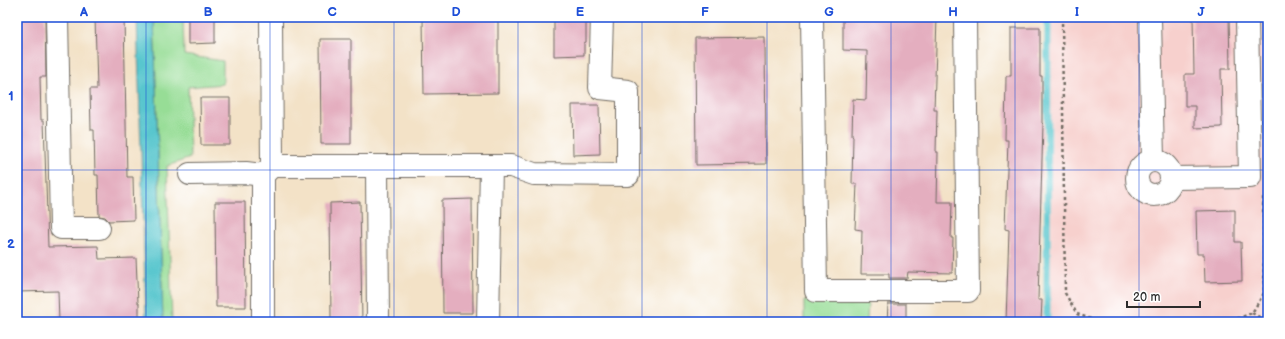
<svg xmlns="http://www.w3.org/2000/svg" width="1285" height="339" font-family="'Balsamiq Sans',sans-serif">
<style>
.built{fill:#f7d0cd}
.green{fill:#97dd96;stroke:#618460}
.water{fill:#59c6ce;stroke:#42787c}
.lines{fill:none;stroke-linecap:round;stroke-linejoin:round}
.stream{stroke:#59c6ce;stroke-width:7}
.building{fill:#e4aebf}
.minor-casing{stroke:#716b62;stroke-width:24}
.path{stroke:#716b62;stroke-width:2.5;stroke-dasharray:3 3;stroke-linecap:butt}
.minor{stroke:#fff;stroke-width:22}
.grid{fill:none;stroke:#1d4ed8;stroke-width:1;stroke-opacity:0.55}
.neatline{fill:none;stroke:#1d4ed8;stroke-width:1.5}
.grid-label{font-size:13px;text-anchor:middle;font-weight:bold;fill:#1d4ed8}
</style>
<rect width="100%" height="100%" fill="#fff"/>
<filter id="ink" filterUnits="userSpaceOnUse"><feTurbulence type="fractalNoise" baseFrequency=".025" numOctaves="2"/><feDisplacementMap in="SourceGraphic" scale="8" xChannelSelector="R" yChannelSelector="G"/><feConvolveMatrix kernelMatrix="1 2 1 2 8 2 1 2 1" color-interpolation-filters="sRGB"/></filter>
<filter id="wash" filterUnits="userSpaceOnUse"><feTurbulence type="fractalNoise" baseFrequency=".012" numOctaves="4" result="noise"/><feDisplacementMap in="SourceGraphic" scale="16" xChannelSelector="R" yChannelSelector="G"/><feGaussianBlur stdDeviation="0.9" result="paint"/><feColorMatrix in="noise" values="0 0 0 0 0 0 0 0 0 0 0 0 0 0 0 0 0 1.4 0 .05"/><feComposite in="paint" operator="in"/></filter>
<g filter="url(#wash)">
<rect width="100%" height="100%" fill="#f3e2c7"/>
<path class="built" d="M1047 17H1268V322H1044Z"/>
<g class="green">
<path d="M154 17H183L184 55 223 61V84L188 87 190 158 167 166 172 322H163Z"/>
<path d="M804 301 868 302 867 322H804Z"/>
</g>
<path class="water" d="M137 17H154L163 322H146Z"/>
<g class="lines">
<path class="stream" d="M1047 322 1048 17"/>
</g>
<g id="blocks">
<g class="building">
<path d="M17 17H45L46 77H40L41 120H44L48 247 98 246 99 259 136 258 138 303H139V322H59L58 291 17 292V81H20L19 37H17Z"/>
<path d="M95 17H124L127 177H133L134 220 109 221 105 217 99 216 98 175H95L94 130H91L90 89H97Z"/>
<path d="M188 17H215V43L188 44Z"/>
<path d="M423 17H498V93L424 94Z"/>
<path d="M554 17H586V42L584 43V55L554 56Z"/>
<path d="M843 17H937L934 110H937L936 152H938L937 202H952L951 238H953L952 273 908 272 907 278H889V274H861L862 230 855 229 857 184H852L853 136 852 135 853 99 866 100 867 51 843 50Z"/>
<path d="M1193 17H1229L1230 69H1221L1222 127 1195 128V106H1185V74H1194Z"/>
<path d="M1011 28H1040V76H1042V123L1043 124 1038 300H1042L1041 322H1006L1009 230 1005 229 1008 140H1005L1006 76H1011Z"/>
<path d="M765 37 766 164 696 165 695 38Z"/>
<path d="M320 39H351V144H321Z"/>
<path d="M200 98H230V145H201Z"/>
<path d="M572 105H599L600 154 573 155Z"/>
<path d="M472 199 473 313H443L442 200Z"/>
<path d="M215 202H245L246 307H216Z"/>
<path d="M360 202 362 322H331L330 203Z"/>
<path d="M1235 210V242H1241L1242 281 1205 282 1204 254H1197L1196 211Z"/>
<path d="M888 304H906V322H887Z"/>
</g>
</g>
</g>
<g filter="url(#ink)">
<use href="#blocks" fill-opacity="0" stroke="#716b62" stroke-width="1"/>
<g class="lines">
<g class="minor-casing">
<g id="minor">
<path d="M57 17 61 228H99"/>
<path d="M812 17 816 291H968L965 17"/>
<path d="M1150 17 1153 161"/>
<circle cx="1154" cy="178" r="17"/>
<path d="M272 166H511L534 174 628 175V91L600 88 602 17"/>
<path d="M377 166 378 322"/>
<path d="M190 174 246 173 263 175"/>
<path d="M1171 178 1250 177 1247 17"/>
<path d="M263 322V175L272 166 271 17"/>
<path d="M488 322 491 166"/>
</g>
</g>
<g class="path">
<path d="M1062 17 1065 293 1077 314 1099 322 1234 320 1252 313 1264 293 1263 195"/>
<path d="M1252 313 1268 322"/>
</g>
<use href="#minor" class="minor"/>
</g>
</g>
<path class="grid" d="M146 17V322M270 17V322M394 17V322M518 17V322M642 17V322M767 17V322M891 17V322M1015 17V322M1139 17V322M17 170H1268"/>
<rect width="1285" height="339" fill="none" stroke="#fff" stroke-width="44"/>
<path d="M1127 301v6h73v-6" fill="none" stroke="#2b2b2b" stroke-width="2"/>
<text x="1133" y="301" font-size="12" fill="#2b2b2b" stroke="#ffffff" stroke-width="3" paint-order="stroke">20 m</text>
<rect x="22" y="22" width="1241" height="295" class="neatline"/>
<g class="grid-label">
<text x="84" y="16">A</text>
<text x="208" y="16">B</text>
<text x="332" y="16">C</text>
<text x="456" y="16">D</text>
<text x="580" y="16">E</text>
<text x="705" y="16">F</text>
<text x="829" y="16">G</text>
<text x="953" y="16">H</text>
<text x="1077" y="16">I</text>
<text x="1201" y="16">J</text>
<text x="11" y="100">1</text>
<text x="11" y="248">2</text>
</g>
</svg>
